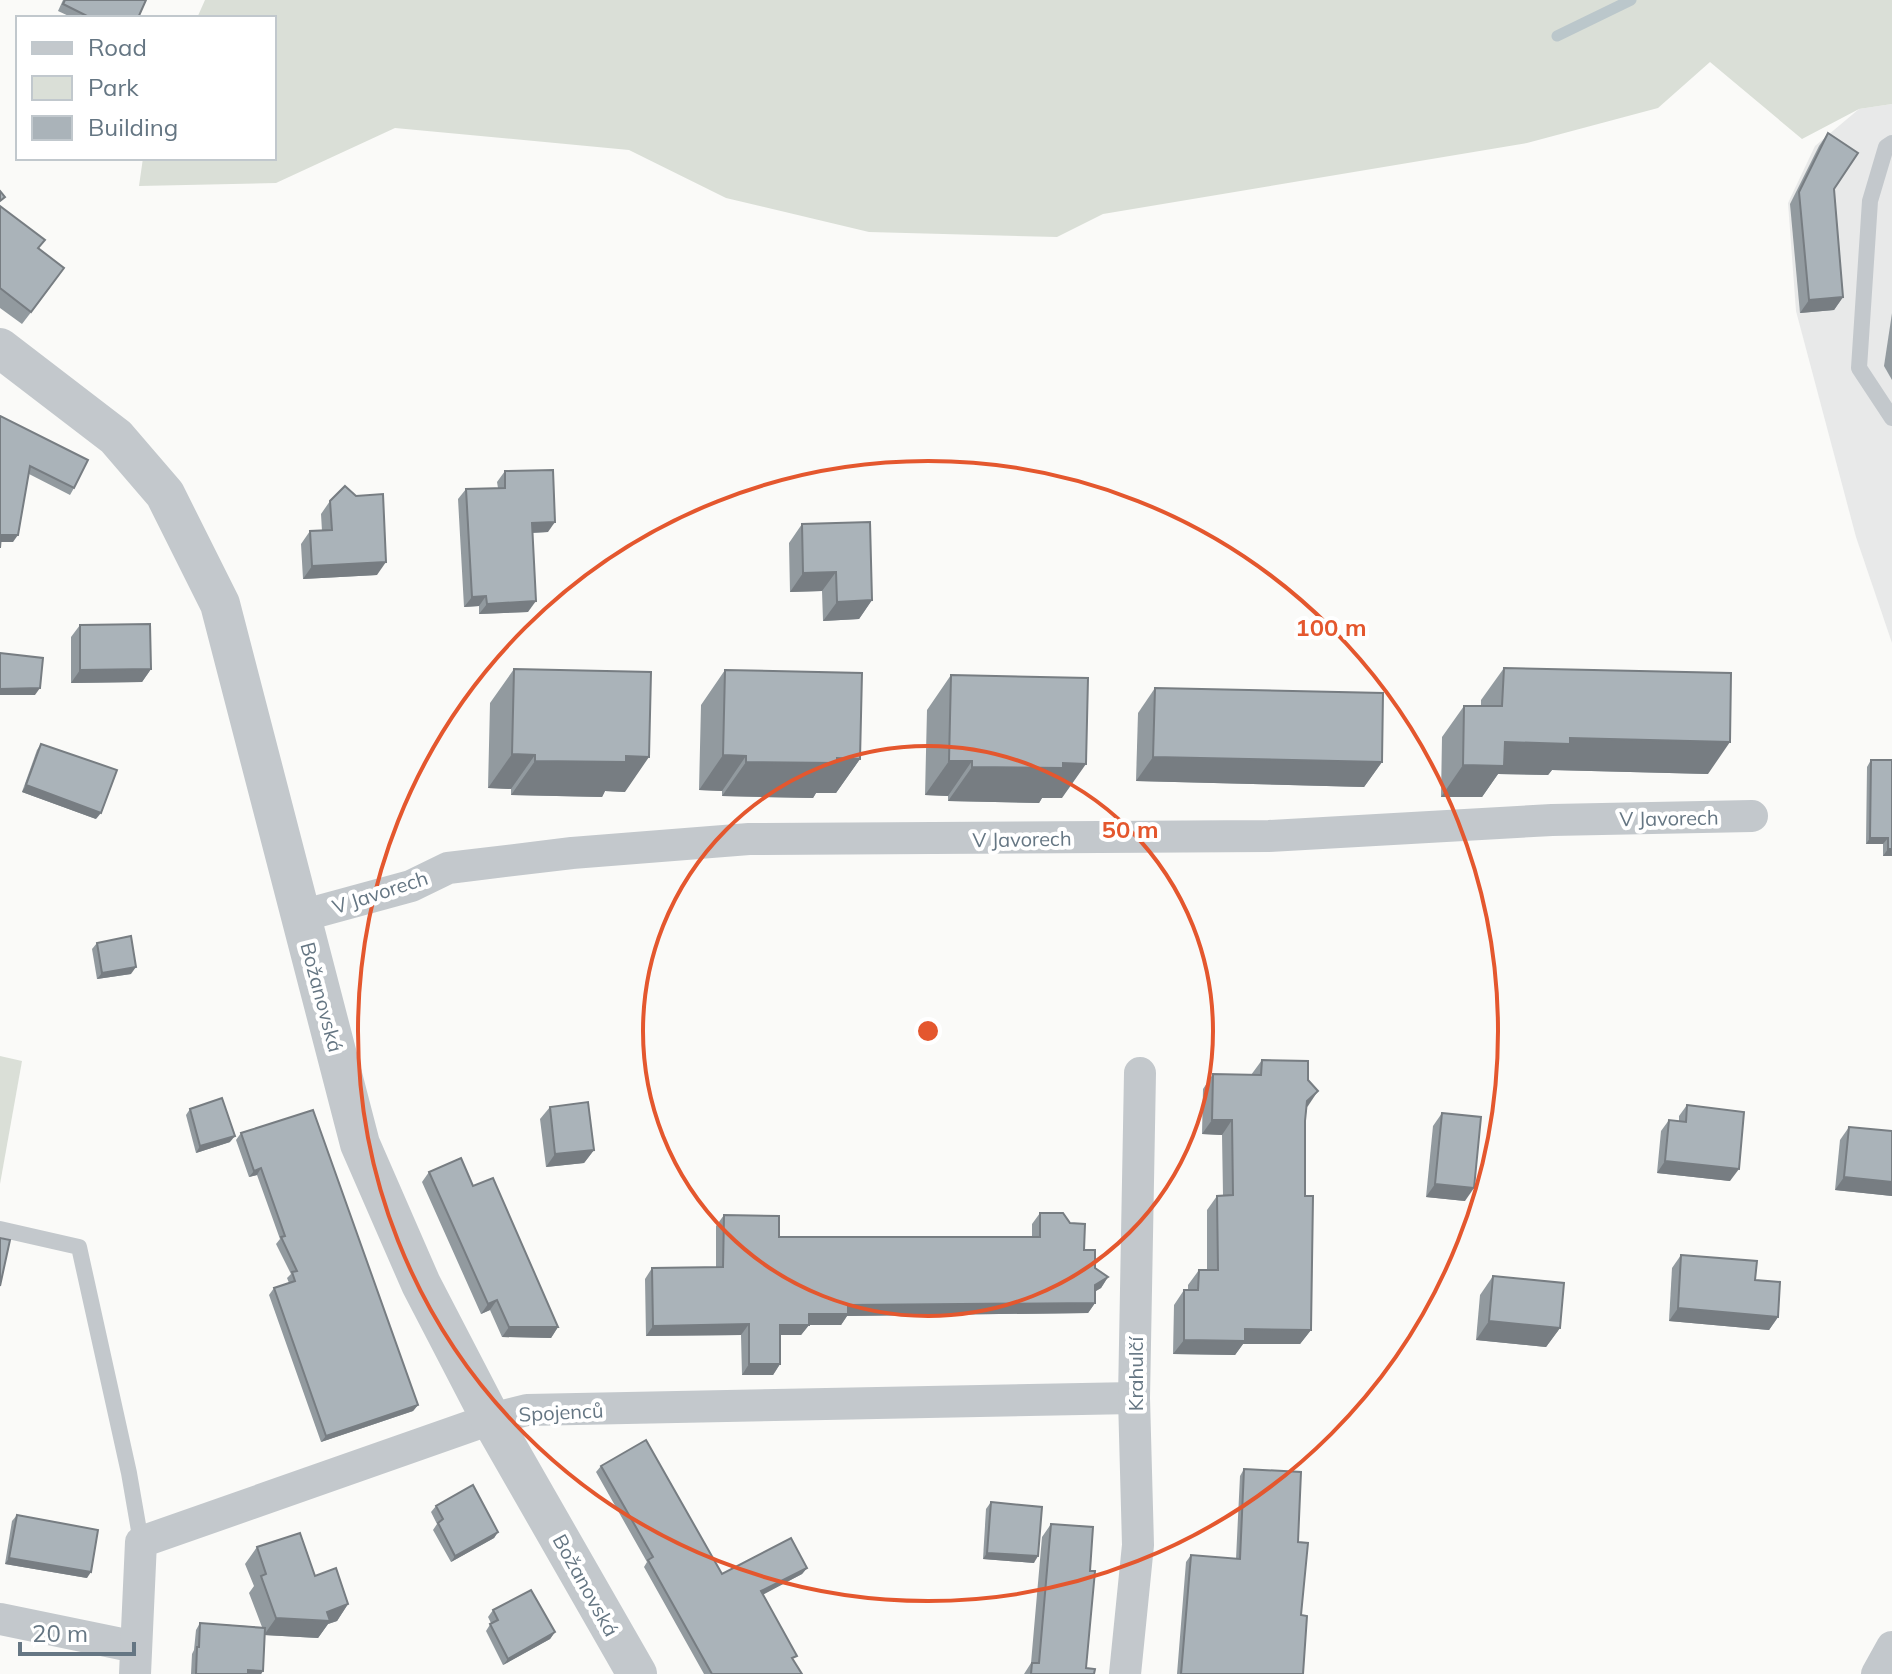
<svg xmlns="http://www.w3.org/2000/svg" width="1892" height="1674" font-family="Mulish,sans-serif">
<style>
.built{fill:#e8e9e9}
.green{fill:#dadfd7}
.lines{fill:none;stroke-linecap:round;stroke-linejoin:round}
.stream{stroke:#bbc7cb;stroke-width:11}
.service{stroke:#c3c8cc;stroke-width:16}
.minor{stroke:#c3c8cc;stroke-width:32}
.tertiary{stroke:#c3c8cc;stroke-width:40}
.wall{fill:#929a9f}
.shaded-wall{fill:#777d82}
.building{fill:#aab3b9;stroke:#777d82;stroke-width:2}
.ring{fill:none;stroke:#e4572e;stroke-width:4}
.labels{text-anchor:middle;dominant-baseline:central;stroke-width:8;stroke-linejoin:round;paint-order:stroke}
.street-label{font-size:20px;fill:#657683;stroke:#fff}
.centre{fill:#e4572e;stroke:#fff;stroke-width:4}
.ring-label{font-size:24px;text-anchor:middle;font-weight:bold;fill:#e4572e;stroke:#fff;stroke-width:8;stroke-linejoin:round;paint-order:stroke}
</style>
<rect width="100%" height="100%" fill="#fafaf8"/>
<path class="built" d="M1892 104V643L1856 537 1796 311 1788 203 1815 146 1859 109Z"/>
<g class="green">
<path d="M205 0H1892V104L1859 109 1802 139 1710 62 1658 108 1527 143 1103 214 1057 237 869 232 726 198 629 150 395 128 276 183 139 186 143 158H274V18H197Z"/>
<path d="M0 1056 22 1061 0 1184Z"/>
</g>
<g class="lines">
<path class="stream" d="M1557 36 1631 0"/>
<g class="service">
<path d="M1892 143 1886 147 1870 201 1859 368 1892 418"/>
<path d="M0 1229 79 1247 129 1473 141 1542"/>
</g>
<g class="minor">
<path d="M301 916 411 886 448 868 572 853 749 839 1269 836 1552 820 1752 816"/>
<path d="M0 1619 136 1647"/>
<path d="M135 1674 141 1542 491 1419 527 1410 1134 1398"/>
<path d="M1125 1674 1138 1545 1134 1398 1140 1073"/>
<path d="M1877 1674 1892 1647"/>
</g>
<path class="tertiary" d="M0 348 116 437 165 494 220 604 360 1144 421 1284 491 1419 637 1674"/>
</g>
<g class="wall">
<path d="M63 0H146L138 18H73L58 11Z"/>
<path d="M1828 133 1843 297 1834 310 1800 313 1790 204 1819 146Z"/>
<path d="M0 206 38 249 55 281 22 324 0 308Z"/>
<path d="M1892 313V380L1884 366Z"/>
<path d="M0 416 74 488 70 495 29 474 13 542H1Z"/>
<path d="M505 471 548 532 533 533 528 612 479 614V606L464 607 458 499 466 489 498 488 497 482Z"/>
<path d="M330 501 377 575 303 579 301 544 310 531H322L321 514Z"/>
<path d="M802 524 872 600 859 619 823 621 822 591 790 592 789 543Z"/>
<path d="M80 625 151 669 142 682 71 683V637Z"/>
<path d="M1504 668 1708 774 1552 770 1548 775 1498 774 1482 797H1441L1442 737 1464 706H1481V700Z"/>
<path d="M514 669 625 792 605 791 602 797 511 795V789L488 788 490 703Z"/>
<path d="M725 670 860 759 836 793H816L813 798 722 796V791L699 790 701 705Z"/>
<path d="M951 675 1062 798H1042L1039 803 948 801V796L925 795 927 710Z"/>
<path d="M1155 688 1382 762 1364 787 1136 781 1138 713Z"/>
<path d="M41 744 96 819 22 792 37 750Z"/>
<path d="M1871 760H1892V856H1883V844H1866L1867 767Z"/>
<path d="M97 943 131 974 97 979 92 949Z"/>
<path d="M1262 1060 1307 1107 1305 1121V1196L1311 1330 1300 1344H1243L1235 1355 1173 1354 1174 1305 1184 1290H1188V1285L1199 1270H1207V1210L1217 1196 1223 1195 1222 1135 1202 1134 1203 1089 1213 1074 1251 1075Z"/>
<path d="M1687 1105 1730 1181 1657 1173 1661 1131 1669 1120 1679 1121V1116Z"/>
<path d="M550 1107 594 1150 584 1163 546 1167 540 1119Z"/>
<path d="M190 1109 230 1142 196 1153 186 1115Z"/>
<path d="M1442 1113 1465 1201 1426 1197 1433 1126Z"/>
<path d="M1849 1127 1892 1131V1196L1835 1190 1840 1140Z"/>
<path d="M241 1133 418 1405 413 1411 321 1442 269 1295 274 1288 289 1283 287 1278 291 1274 276 1244 280 1239 257 1175 249 1177 236 1140Z"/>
<path d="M429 1172 473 1186 558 1327 551 1338 502 1337 490 1310 481 1314 422 1182Z"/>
<path d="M1040 1213 1084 1250 1095 1268 1108 1277 1101 1288 1095 1291V1303L1088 1313 847 1316 841 1325H809L801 1335H780V1364L773 1375H742L741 1335 646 1336 645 1279 652 1268 716 1267V1226L724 1215 779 1237H1032V1224Z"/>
<path d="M1681 1255 1755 1280 1778 1317 1769 1330 1669 1321 1672 1268Z"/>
<path d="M1493 1276 1560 1328 1546 1347 1476 1340 1480 1295Z"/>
<path d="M601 1466 722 1574 807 1568 802 1574 763 1594 794 1661 802 1674H704L644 1567 647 1562 596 1472Z"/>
<path d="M1244 1469 1298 1542 1303 1674H1177L1186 1562 1191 1555 1236 1559 1240 1476Z"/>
<path d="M991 1502 1034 1563 983 1559 986 1509Z"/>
<path d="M436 1506 498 1532 494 1538 451 1562 433 1530 437 1524 431 1512Z"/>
<path d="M17 1515 87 1578 5 1564 12 1521Z"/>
<path d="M1051 1524 1090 1571 1086 1668 1094 1674H1024L1031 1663 1042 1537Z"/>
<path d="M257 1547 315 1576 348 1604 337 1621 328 1624 318 1638 265 1635 263 1671 261 1674H191L192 1654 194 1650 196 1630 200 1623 262 1627 249 1593 254 1586 245 1564Z"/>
<path d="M493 1610 555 1632 550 1639 503 1665 486 1631 491 1623 488 1617Z"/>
</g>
<g class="shaded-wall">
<path d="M1843 297 1834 310 1800 313 1809 300Z"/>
<path d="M555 522 548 532 525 533 532 523Z"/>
<path d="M1 535H18L13 542H0Z"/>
<path d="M386 562 377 575 303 579 312 566Z"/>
<path d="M836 572 822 591 790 592 803 573Z"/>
<path d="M486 596 479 606 464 607 472 597Z"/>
<path d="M872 600 859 619 823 621 837 602Z"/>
<path d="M536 601 528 612 479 614 487 604Z"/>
<path d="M151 669 142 682 71 683 80 670Z"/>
<path d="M40 688 35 695H0V689Z"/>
<path d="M1570 738 1730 742 1708 774 1552 770 1548 775 1498 774 1482 797H1441L1463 765 1505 742Z"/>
<path d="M512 754 535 755 511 789 488 788Z"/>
<path d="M723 755 746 756 722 791 699 790Z"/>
<path d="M626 756 649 757 625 792 605 791 602 797 511 795 535 761Z"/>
<path d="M1153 757 1382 762 1364 787 1136 781Z"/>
<path d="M837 758 860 759 836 793H816L813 798 722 796 746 762Z"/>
<path d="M949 761H972L948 796 925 795Z"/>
<path d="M1063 763 1086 764 1062 798H1042L1039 803 948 801 972 767Z"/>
<path d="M26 785 101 813 96 819 22 792Z"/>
<path d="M1870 838H1888L1883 844H1866Z"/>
<path d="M1888 849H1892V856H1883Z"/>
<path d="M136 967 131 974 97 979 102 973Z"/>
<path d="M1318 1091 1308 1106 1297 1116 1307 1101Z"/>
<path d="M1212 1120H1232L1222 1135 1202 1134Z"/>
<path d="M235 1136 230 1142 196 1153 200 1146Z"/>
<path d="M594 1150 584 1163 546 1167 555 1154Z"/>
<path d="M1665 1161 1739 1169 1730 1181 1657 1173Z"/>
<path d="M261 1168 257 1175 249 1177 254 1171Z"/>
<path d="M1844 1177 1892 1182V1196L1835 1190Z"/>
<path d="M1435 1184 1474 1188 1465 1201 1426 1197Z"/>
<path d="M1108 1277 1101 1288 1088 1296 1095 1285Z"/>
<path d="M497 1300 490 1310 481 1314 488 1304Z"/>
<path d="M1095 1303 1088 1313 847 1316 841 1325H809L801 1335H773L780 1325 809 1314 848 1305Z"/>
<path d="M1678 1308 1778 1317 1769 1330 1669 1321Z"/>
<path d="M1489 1321 1560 1328 1546 1347 1476 1340Z"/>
<path d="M749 1324 741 1335 646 1336 653 1326Z"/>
<path d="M509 1327H558L551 1338 502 1337Z"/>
<path d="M1245 1329 1311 1330 1300 1344H1243L1235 1355 1173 1354 1184 1340Z"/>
<path d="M749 1364H780L773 1375H742Z"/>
<path d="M418 1405 413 1411 321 1442 326 1436Z"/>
<path d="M498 1532 494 1538 451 1562 455 1556Z"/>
<path d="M987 1553 1038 1556 1034 1563 983 1559Z"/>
<path d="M9 1558 91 1572 87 1578 5 1564Z"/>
<path d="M807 1568 802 1574 757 1598 761 1591Z"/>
<path d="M348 1604 337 1621 328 1624 318 1638 264 1635 276 1618 327 1612Z"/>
<path d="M555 1632 550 1639 503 1665 508 1659Z"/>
<path d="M248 1670 263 1671 261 1674H246Z"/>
</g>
<g class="building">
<path d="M65 0H146L138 18H91L63 4Z"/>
<path d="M1828 133 1858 153 1834 189 1843 297 1809 300 1799 192Z"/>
<path d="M0 191 5 197 0 201Z"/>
<path d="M0 206 45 240 38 248 64 268 31 312 0 288Z"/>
<path d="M0 416 88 460 74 488 30 466 18 535H1L0 548Z"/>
<path d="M553 470 555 522 532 523 536 601 487 604 486 596 472 597 466 489 505 488V471Z"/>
<path d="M345 486 356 496 383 494 386 562 312 566 310 531 332 530 330 501Z"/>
<path d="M870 522 872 600 837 602 836 572 803 573 802 524Z"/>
<path d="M150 624 151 669 80 670V625Z"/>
<path d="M0 653 43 658 40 688 0 689Z"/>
<path d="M1504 668 1731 673 1730 742 1570 738V744L1505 742 1504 766 1463 765 1464 706H1502Z"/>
<path d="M514 669 651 672 649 757 626 756V762L535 761V755L512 754Z"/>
<path d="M725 670 862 673 860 759 837 758V763L746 762V756L723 755Z"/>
<path d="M951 675 1088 678 1086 764 1063 763V768L972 767V761H949Z"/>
<path d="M1155 688 1383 693 1382 762 1153 757Z"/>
<path d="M41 744 117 770 101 813 26 785Z"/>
<path d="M1871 760H1892V849H1888V838H1870Z"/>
<path d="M131 936 136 967 102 973 97 943Z"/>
<path d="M1262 1060 1308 1061V1080L1318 1091 1307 1101 1305 1121V1196H1313L1311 1330 1245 1329V1341L1184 1340V1290H1198L1199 1270H1218L1217 1196 1233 1195 1232 1120H1212L1213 1074 1261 1075Z"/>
<path d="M222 1098 235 1136 200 1146 190 1109Z"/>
<path d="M588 1102 594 1150 555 1154 550 1107Z"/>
<path d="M1687 1105 1744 1112 1739 1169 1665 1161 1669 1120 1686 1122Z"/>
<path d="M313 1110 418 1405 326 1436 274 1288 295 1281 292 1272 297 1271 281 1237 285 1236 261 1168 254 1171 241 1133Z"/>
<path d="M1442 1113 1481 1117 1474 1188 1435 1184Z"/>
<path d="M1849 1127 1892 1131V1182L1844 1177Z"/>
<path d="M461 1158 473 1186 493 1178 558 1327H509L497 1300 488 1304 429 1172Z"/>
<path d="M1040 1213H1063L1070 1223 1085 1224 1084 1250H1095V1268L1108 1277 1095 1285V1303L848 1305V1314H809V1325H780V1364H749V1324L653 1326 652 1268 723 1267 724 1215 779 1216V1237H1040Z"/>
<path d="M0 1238 10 1240 0 1286Z"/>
<path d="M1681 1255 1757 1261 1755 1280 1780 1282 1778 1317 1678 1308Z"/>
<path d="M1493 1276 1564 1283 1560 1328 1489 1321Z"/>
<path d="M646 1440 722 1574 791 1538 807 1568 761 1591 797 1656 792 1658 802 1674H712L648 1560 653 1557 601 1466Z"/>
<path d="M1244 1469 1301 1472 1298 1542 1308 1543 1301 1615 1307 1616 1303 1674H1181L1191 1555 1240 1559Z"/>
<path d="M473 1485 498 1532 455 1556 438 1523 443 1519 436 1506Z"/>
<path d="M991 1502 1042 1507 1038 1556 987 1553Z"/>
<path d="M17 1515 98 1530 91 1572 9 1558Z"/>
<path d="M1051 1524 1093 1527 1090 1571H1095L1086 1668 1095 1669 1094 1674H1031L1032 1663H1039Z"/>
<path d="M300 1533 315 1576 336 1568 348 1604 327 1612 330 1621 276 1618 261 1576 266 1574 257 1547Z"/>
<path d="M531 1590 555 1632 508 1659 490 1624 498 1620 493 1610Z"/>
<path d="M200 1623 265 1628 263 1671 248 1670V1674H196L197 1647H199Z"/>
</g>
<g class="ring">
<circle cx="928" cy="1031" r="285"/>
<circle cx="928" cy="1031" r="570"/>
</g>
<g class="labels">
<g class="street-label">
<text transform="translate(1669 818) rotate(-1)">V Javorech</text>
<text transform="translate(1022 839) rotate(-1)">V Javorech</text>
<text transform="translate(380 892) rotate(-18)">V Javorech</text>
<text transform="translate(322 997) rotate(75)">Božanovská</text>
<text transform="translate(1135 1374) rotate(-90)">Krahulčí</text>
<text transform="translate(561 1412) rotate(-3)">Spojenců</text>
<text transform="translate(586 1585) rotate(61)">Božanovská</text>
</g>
</g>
<circle cx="928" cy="1031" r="12" class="centre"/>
<g class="ring-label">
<text x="1331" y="636">100 m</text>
<text x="1130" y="838">50 m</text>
</g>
<rect x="16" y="16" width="260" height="144" fill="#ffffff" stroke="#c1c8cd" stroke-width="2"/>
<rect x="32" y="42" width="40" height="12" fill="#c3c8cc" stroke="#c1c8cd" stroke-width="2"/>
<text x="88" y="56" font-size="24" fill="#657683">Road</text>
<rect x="32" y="76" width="40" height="24" fill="#dadfd7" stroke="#c1c8cd" stroke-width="2"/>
<text x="88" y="96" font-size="24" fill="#657683">Park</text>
<rect x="32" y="116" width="40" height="24" fill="#aab3b9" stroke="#c1c8cd" stroke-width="2"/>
<text x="88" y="136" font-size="24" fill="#657683">Building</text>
<path d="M20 1642v12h114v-12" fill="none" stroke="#657683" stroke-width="4"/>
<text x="32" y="1642" font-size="24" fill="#657683" stroke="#ffffff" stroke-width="6" paint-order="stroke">20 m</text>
</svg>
